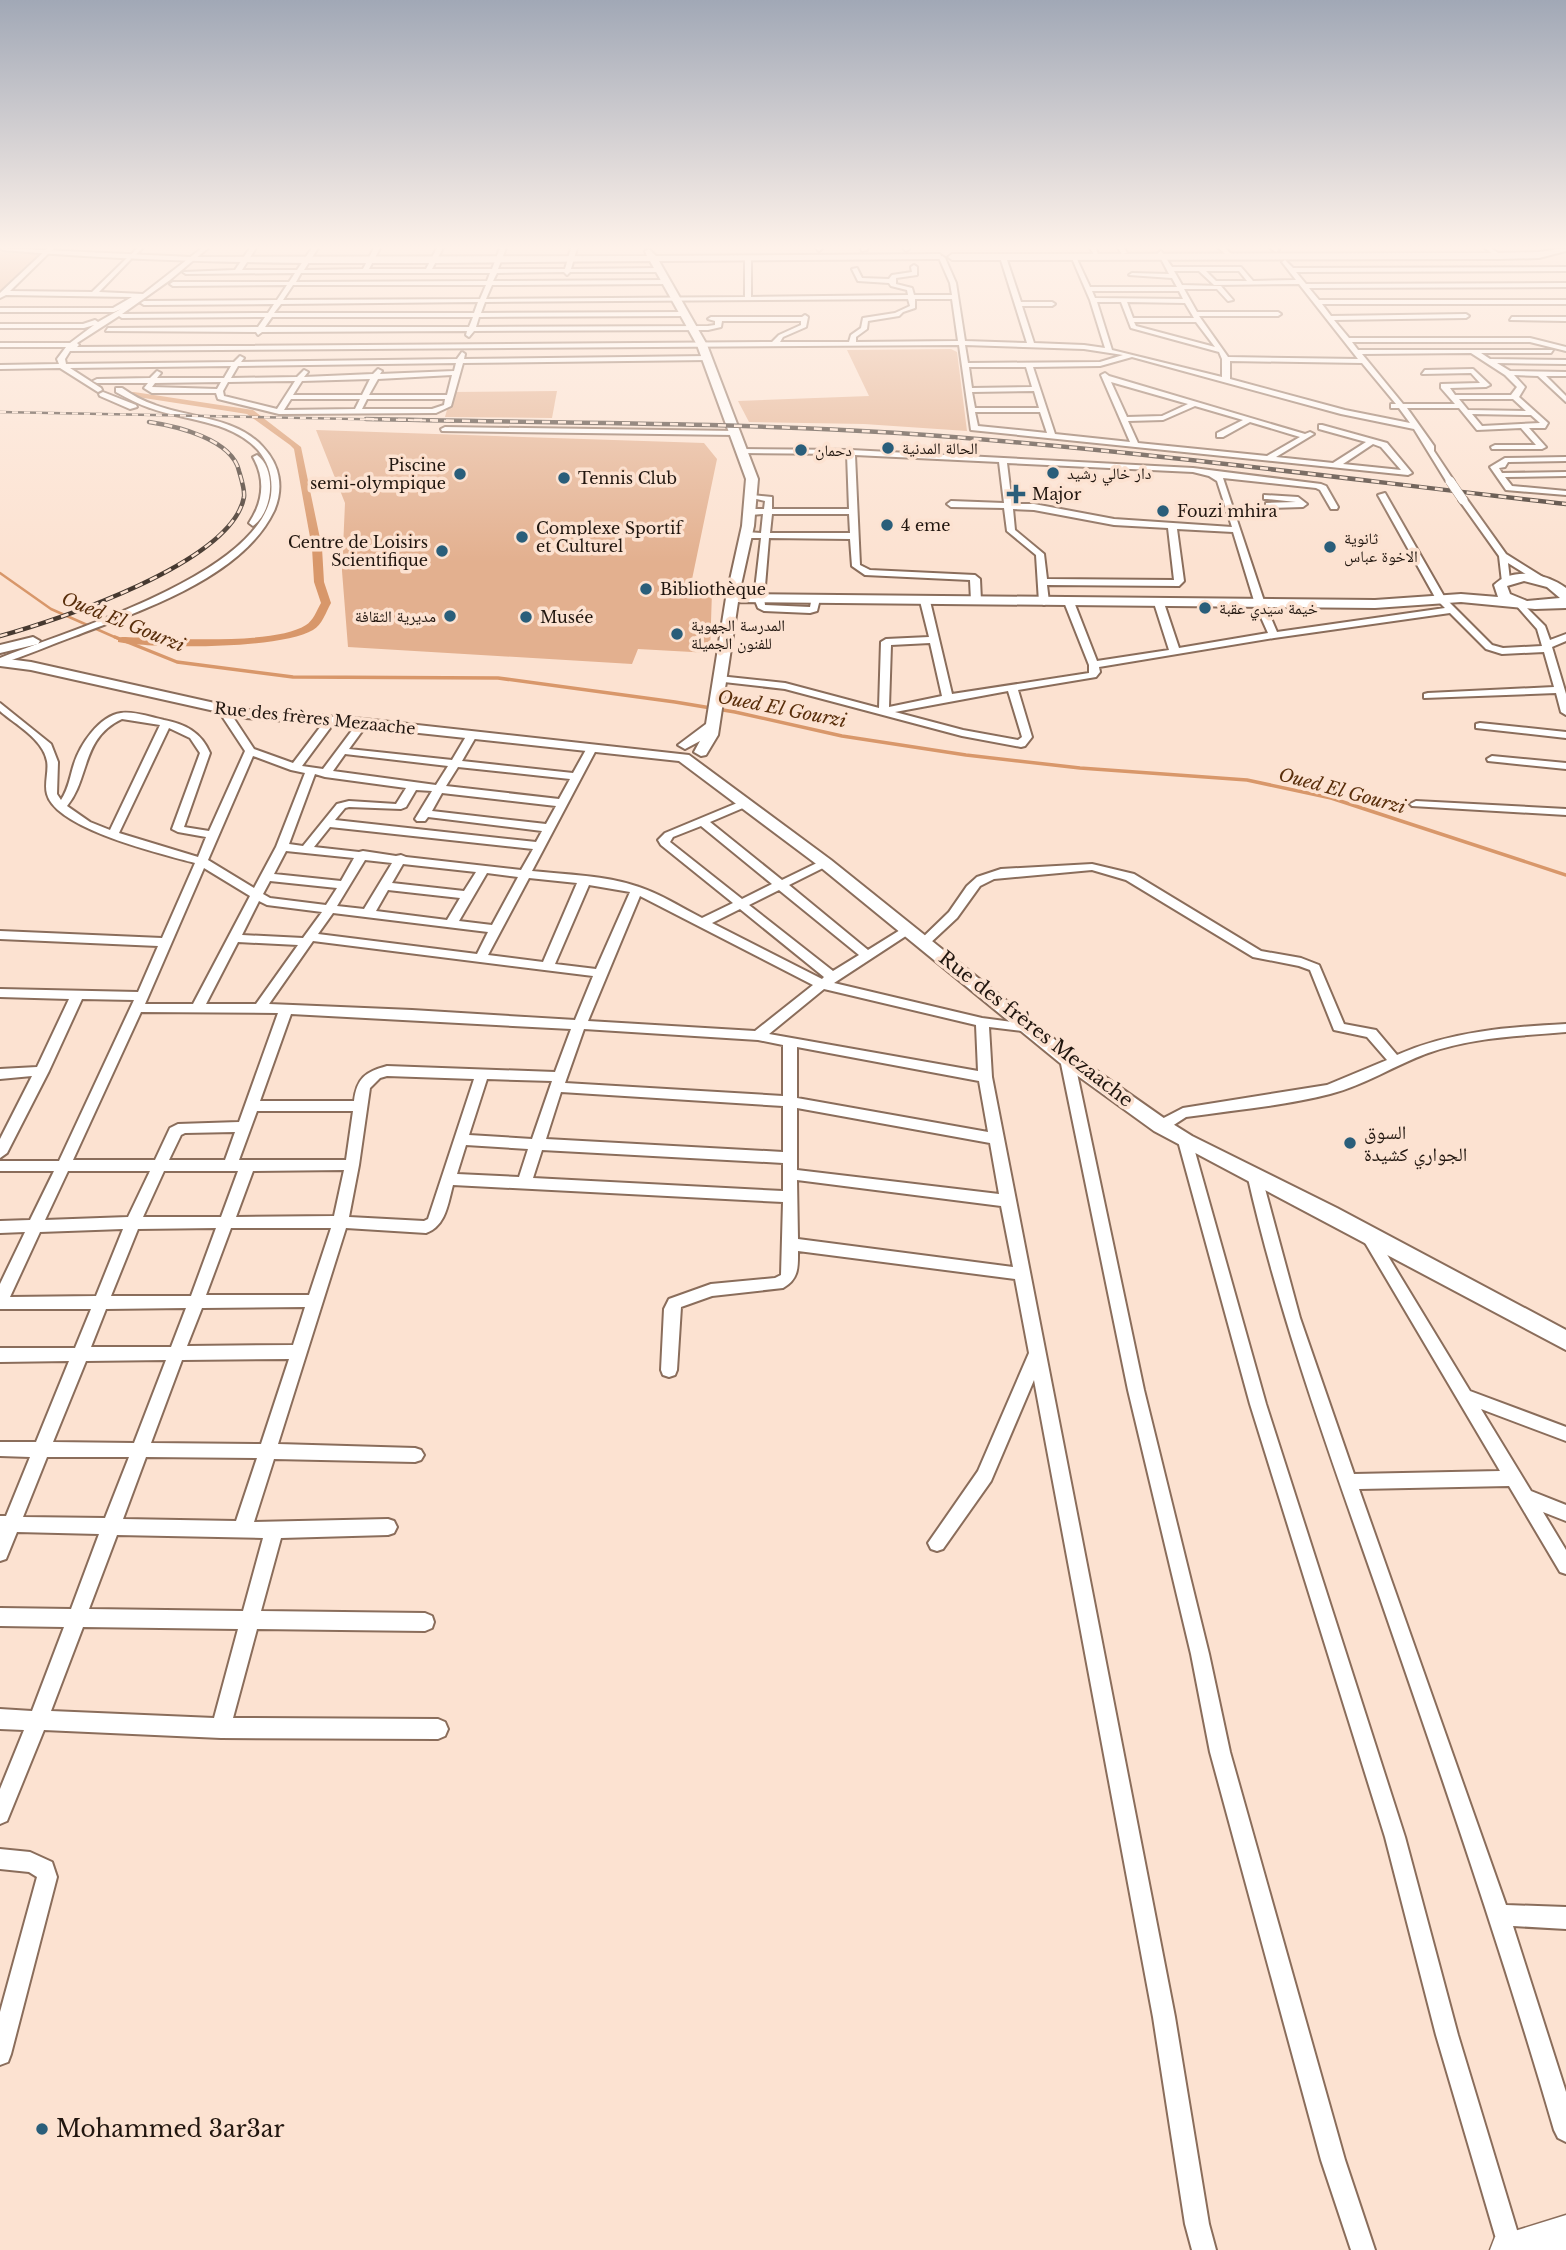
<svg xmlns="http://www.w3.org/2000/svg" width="1566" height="2250" font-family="'Libre Baskerville','Noto Naskh Arabic',serif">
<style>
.green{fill:#e3b08f}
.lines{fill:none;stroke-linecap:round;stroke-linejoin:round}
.stream-far1{stroke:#d8976a;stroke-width:2.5}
.stream{stroke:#d8976a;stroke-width:3.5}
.canal{fill:#d8976a;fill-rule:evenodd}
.minor-casing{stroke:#8a6d5b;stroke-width:4}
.major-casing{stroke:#8a6d5b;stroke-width:4}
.highway-casing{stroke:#8a6d5b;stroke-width:3}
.minor{fill:#fff;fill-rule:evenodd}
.major{fill:#fff;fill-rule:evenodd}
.highway{fill:#fff;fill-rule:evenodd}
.rail-far1-casing{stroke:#463930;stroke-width:2.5}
.rail-casing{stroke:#463930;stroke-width:4.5}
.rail-far1{stroke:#fce2d1;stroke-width:2;stroke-dasharray:6;stroke-linecap:butt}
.rail{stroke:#fce2d1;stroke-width:2.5;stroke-dasharray:8;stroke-linecap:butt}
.minor-bridge-casing{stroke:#8a6d5b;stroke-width:10;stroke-linecap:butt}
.minor-bridge{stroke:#fff;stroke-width:9}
.poi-dot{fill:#2a5e7a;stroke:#fce2d1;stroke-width:2.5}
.labels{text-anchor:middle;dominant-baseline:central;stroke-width:7;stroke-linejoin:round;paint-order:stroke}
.far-poi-label{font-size:16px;fill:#21160f;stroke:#fce2d1;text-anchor:start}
.far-street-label{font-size:16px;fill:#21160f;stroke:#fce2d1}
.far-water-label{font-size:18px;font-style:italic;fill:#592e0b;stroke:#fce2d1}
.street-label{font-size:19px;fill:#21160f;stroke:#fce2d1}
.poi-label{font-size:19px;fill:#21160f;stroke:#fce2d1;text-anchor:start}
.near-poi-label{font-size:23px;fill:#21160f;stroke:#fce2d1;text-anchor:start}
</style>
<rect width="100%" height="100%" fill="#fce2d1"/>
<g class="green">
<path d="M0 250 38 255 0 291Z"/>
<path d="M951 349 957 352 967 431 864 424 749 422 738 401 869 396 847 350Z"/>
<path d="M557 391 552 418 445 417 452 392Z"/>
<path d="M316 430 704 443 717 459 690 589 712 591 710 653 638 649 632 664 348 647 342 571 345 503Z"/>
</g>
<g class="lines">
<path class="stream-far1" d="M0 573 51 609 119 639"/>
<path class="stream" d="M115 637 177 662 293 677 498 678 675 702 735 712 842 736 966 755 1080 768 1247 780 1331 798 1566 875"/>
<path class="canal" d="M134 392 253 410 301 447 322 548 324 582 331 603C326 612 322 625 313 630 282 649 156 649 118 642V638L122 637C162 638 274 646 306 625 313 621 317 610 321 603L314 582 312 548 294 449 290 445 247 414 131 396V392Z"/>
<g class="minor-casing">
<g id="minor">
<path d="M48 248H54L10 291 92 292 129 256 131 259 99 292 143 294 202 248H208L170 280 122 314 268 313 274 304 144 305 141 303 144 301 277 300 287 285 173 286 170 284 173 282H289L295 273 186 274 183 272 235 270 250 248H256L242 270H297L312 248H318L304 270 363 269 374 248H380L369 269H426L437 248H443L432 269H492L500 248H506L498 269H565L571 248H577L571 269 660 268 663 270 660 272H570L567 275 564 272 497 273 493 281 667 280 670 282 667 284 492 285 486 299 745 297V260L748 258 751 260V297L908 295 907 290 891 286 889 283 858 281 852 269 857 268 862 278 889 279 892 275 912 272 911 267 914 265 917 267V275L896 278V284L912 288 914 295H952L950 283 939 258 942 256 945 258 956 283 965 341 1027 343 1000 257 1003 255 1006 257 1021 302H1052L1055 304 1052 306H1022L1034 343 1084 345 1105 348 1090 300 1071 256 1076 257 1090 287H1177L1172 278 1129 275 1132 273 1169 274 1158 253 1161 251 1172 267H1241L1253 281 1296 280 1282 262 1285 260 1293 268 1566 267V271L1296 272 1306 284 1566 283V287L1309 288 1319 300H1566V304H1322L1331 316 1466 314 1469 316 1466 318 1334 320 1349 338H1530L1566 347V351L1530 342H1352L1358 350H1553L1551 353H1481L1490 359 1566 360V364L1497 363 1510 371 1566 372V376H1546L1566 396V402L1538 376 1514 375 1525 387 1519 397 1548 423 1545 428H1529L1546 447 1542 449H1492L1491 447 1495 445H1536L1521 428 1477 430 1459 408H1407L1434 446V451L1454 481 1450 483 1446 481 1414 429 1341 414 1132 357 1100 366 1033 367 1055 434 1130 442 1101 375 1105 373 1109 376 1305 434 1310 432 1314 434 1276 457 1333 463 1366 442 1319 429V425H1322L1387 443 1412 473 1408 475 971 430 959 345 70 351 65 359 66 364 234 362 240 356 244 358 241 362 457 359 462 352 465 354 464 359 707 356 711 358 707 360 463 363 451 406 436 413 279 414 218 399 216 393H152L144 388 148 383H97L93 381 97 379 150 378 157 371 161 373 157 378H224L231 366 70 368 101 388 102 390 98 392 60 368 0 369V365L59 364 57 359 66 347H0V343H70L94 325 84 328H0V324H83L95 320 98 322 121 309 114 312H0V308H113L132 297 6 295 0 298V293ZM1174 271H1199L1214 285 1299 284 1358 359 1228 357 1199 316H1278L1281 314 1278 312H1197L1184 289H1217L1228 301 1233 300 1221 286 1182 285ZM1206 271H1239L1247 281H1216ZM301 273H490L487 281 296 282ZM293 285H486L480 299 283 300ZM1092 291H1179L1183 299 1095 298ZM908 299 910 306 895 313 863 318 861 328 851 335 849 342H780L783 337 806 327 808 317 805 315 802 317H711L708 319 715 321V325L708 326 476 327 479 317 685 316 688 314 685 312 481 313 485 302ZM915 299H952L958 341 856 342V337L867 329 868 321 899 316 903 312 915 308ZM478 302 474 313H274L281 304ZM1097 302H1121L1131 328 1219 352 1222 359V377L1112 350ZM1127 302 1185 303 1194 318H1133ZM119 316 122 318 265 317 258 327 108 328 106 331 256 332 258 335 262 332 467 331 466 335 469 337 474 331 708 330 721 327 722 321H801V325L779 335 772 342 77 347 79 345 77 343ZM272 317H473L469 327H265ZM1134 322H1196L1215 347 1136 326ZM965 345 1084 349 1123 355 1100 362 968 363ZM1471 353 1505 375 1517 387 1511 395H1455L1450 388 1486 387 1490 385 1473 369 1425 370 1422 374 1471 373 1480 383 1441 384V388L1455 404H1403L1362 354ZM1230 361 1362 363 1396 404H1391V408H1399L1410 423 1345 410 1230 379ZM456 363 454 371 380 374 382 371 378 369 373 374 304 377 308 372 304 370 297 377 231 378 238 366ZM969 367H1026L1032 387 972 388ZM452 375 447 395H369L378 379ZM370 379 362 395H293L302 381ZM295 381 277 409 224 396 223 391 228 382ZM221 382 217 389 152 387 155 383ZM1111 382 1188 404 1162 416 1127 417ZM1034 391 1039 408H975L972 392ZM291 399H360L355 409 284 410ZM367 399H445L444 405 432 409H362ZM1459 399H1513L1526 411 1468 410ZM1195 406 1243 420 1217 433V437H1223L1250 422 1300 437 1267 456 1138 443 1128 421 1163 420ZM975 412H1040L1047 433 978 426ZM1472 414 1531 415 1540 423 1482 426ZM1373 444 1381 447 1401 470 1343 464Z"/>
<path d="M137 248H143L134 256H130Z"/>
<path d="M816 248H822V249L819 251Z"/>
<path d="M861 248H867V250L862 251Z"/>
<path d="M903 248H909V249L906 251Z"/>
<path d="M1090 248H1096L1098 255H1094Z"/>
<path d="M1118 248H1124L1127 253 1122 254Z"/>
<path d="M1219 248H1225L1231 254 1226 255Z"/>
<path d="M1270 248H1276L1279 250 1276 252Z"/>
<path d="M1485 248H1491L1502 256 1497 257Z"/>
<path d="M1512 317H1566V321L1510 320Z"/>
<path d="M116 388H122C132 395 143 401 155 405 190 418 236 417 263 447 280 465 284 488 274 511 242 578 140 611 75 636 50 645 25 656 0 664V658C68 631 258 575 271 495 273 478 269 463 258 450 231 420 185 421 150 408 138 404 127 398 116 392Z"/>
<path d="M103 392 136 405 137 407 130 409 100 396 99 394Z"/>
<path d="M445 427 735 431 739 433 735 435 442 431 441 429Z"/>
<path d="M739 449 851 450 1193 468 1321 484 1326 486 1338 507 1337 509H1331L1320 490 1316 488 1223 478 1265 604 1277 632 1445 608 1436 599 1378 495 1385 493 1445 598 1492 645 1503 648 1542 646 1537 629 1515 604 1520 601 1545 626 1550 640 1566 634V641L1552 647 1566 694V715L1561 712 1556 693 1424 698V694L1428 693 1554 687 1544 652 1502 654 1486 649 1450 613 1274 638 1099 667 1100 672 1096 677 1018 690 1032 737 1025 746 1021 747 962 736 785 689 715 681 714 679 719 676 785 683 879 708 881 642 886 639 929 637 920 601 925 598 930 601 952 694 1089 673V665L1064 602 1069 599 1074 602 1097 661 1169 650 1154 603 1159 600 1164 603 1179 648 1268 633 1255 604 1233 532 1177 529 1184 581 1179 586 1047 585 1049 602 1044 605 1039 602 1036 555 1007 531 1004 508 951 507 947 504 951 501 1004 503 999 462 855 455 860 565 870 570 975 575 980 579 981 601 976 604 971 601 970 580 865 575 852 566 850 539 769 538 764 598 765 605 810 607 812 597 820 599 817 611 810 613 764 611 758 608 754 598 761 538H746L742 535 746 532 761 533 763 514 750 515 746 512 750 509H764L765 501 748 497 752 495 772 497V509H849L847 454 742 453H739ZM1007 463 1193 472 1209 476 1217 481 1232 527 1114 519 1034 504H1012ZM1013 509 1034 510 1114 525 1168 528 1174 580 1047 579 1044 554 1015 530ZM772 514H849L850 533H770ZM930 643 942 696 889 707 891 645ZM1008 691 1022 737 1018 740 963 730 895 712Z"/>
<path d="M257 455C277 469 273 512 253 526L249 523C263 502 266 480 253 457Z"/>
<path d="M1566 457V461L1508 462 1505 467 1499 468 1502 473 1566 472V476L1505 477 1512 486 1566 491V495L1506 490 1490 467 1505 458Z"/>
<path d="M1264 495 1298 497 1307 504 1303 507 1269 508 1266 507V503L1296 502 1267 499H1264Z"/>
<path d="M1460 498H1466L1506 554 1546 579V583H1540L1508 563 1510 580 1502 582 1499 556 1459 500Z"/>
<path d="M0 703 51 744 58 762 57 794 61 800C69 788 70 776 74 764 80 745 99 716 121 713 134 711 150 717 164 720 185 724 201 732 210 753L184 827 209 831 245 751 218 710 223 707 227 708 254 749 293 763 327 718H335L336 720 302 766 323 769 359 721 363 720 368 723 349 749 452 760 468 733 472 732 477 735 462 761 573 773 588 746H596L597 748 532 871C568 875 605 875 639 887 661 894 682 908 702 918L733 903 661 845 658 840 665 833 742 801H750V805L710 822 782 880 821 861H829V865L789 885 868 950 905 927 909 926 915 930 834 983 982 1018 1036 1025 1038 1028 1031 1032 989 1027 992 1077 1175 2017 1209 2224 1216 2250H1192L1185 2224 1153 2017 1034 1380 991 1481 943 1549 937 1551 931 1549 928 1543 978 1471 1029 1353 1015 1279 798 1251C798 1267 799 1279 783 1288L712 1296 681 1307 677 1370 675 1375 669 1377 663 1375 661 1370 664 1309 669 1299 711 1284 775 1278 781 1275 783 1202 453 1185C448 1203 446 1226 426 1233L346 1228 278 1444 415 1448 421 1450 424 1455 421 1460 415 1462 274 1459 254 1522 388 1519 394 1521 397 1527 394 1533 388 1535 281 1538 261 1611 425 1613 432 1616 434 1622 432 1628 425 1631 257 1629 233 1718 438 1719 445 1722 448 1729 445 1736 438 1739 221 1738 44 1730 7 1821 0 1824V1789L24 1730 0 1729V1709L32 1711 64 1627 0 1626V1608L71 1609 99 1534 17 1532 6 1559 0 1561V1516H6L30 1457 0 1456V1442H36L69 1361 0 1362V1348H75L91 1309H0V1284L25 1232 0 1233V1221L30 1220 54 1171H0V1161H59L134 1000 82 999 49 1071 7 1153 0 1158V1139L32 1076 0 1079V1069L37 1067 69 999 0 997V989L138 992 158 946 0 939V931L162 938 195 863C162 854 56 829 47 794 44 784 49 771 47 761 43 739 16 725 0 711ZM122 719 160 725 110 830 90 822 67 806C90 778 81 738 122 719ZM169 728 190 738 200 753 172 829 178 832 206 837 198 857 119 833ZM345 754 448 766 436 785 333 771ZM253 756 291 770 305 773 276 847 254 888 208 860ZM458 767 570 779 559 799 446 786ZM315 774 325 777 406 788 396 804 349 801 337 804 303 846 289 844ZM416 790 432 791 415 819 417 821H425L428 817 542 831 536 842 335 820 345 808 349 807 401 809 406 807ZM442 793 556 806 546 824 432 811ZM701 826 772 884 742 899 670 842 673 837ZM330 827 533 849 521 870 406 857 401 855 396 856 363 851 359 852 314 847ZM286 851 354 858 341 881 274 874ZM365 860 392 863 364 909 337 906ZM403 864 476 872 464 891 392 883ZM204 868 250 896 193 1004H145ZM487 873 518 877 492 925 459 921ZM529 878 577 883 543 962 488 955ZM270 881 337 888 326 905 270 898 263 894ZM589 885 630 892 596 969 555 964ZM388 890 460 898 447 920 376 911ZM779 890 859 955 833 971 749 905ZM640 896 813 985 755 1031 588 1021ZM259 901 267 905 322 912 303 938 242 935ZM740 909 824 977 822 979 712 923ZM333 913 488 932 477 954 318 934ZM313 941 593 976 575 1020 412 1010 269 1004ZM238 942 298 945 256 1004H206ZM824 989 976 1025 978 1071 769 1034ZM141 1012 278 1013 239 1122 178 1124 170 1128 155 1160H73ZM291 1014 571 1029 555 1072 387 1066C365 1072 357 1078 354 1101H260ZM584 1029 758 1040 783 1045V1096L565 1083ZM797 1047 979 1081 988 1132 797 1098ZM387 1076 474 1079 428 1219 424 1221 349 1217 359 1165 370 1088 380 1078ZM487 1079 552 1081 532 1139 469 1135ZM561 1092 783 1106V1152L546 1139ZM797 1108 990 1143 999 1194 797 1170ZM257 1111H353L346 1160H239ZM235 1132 225 1160H169L181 1135 185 1133ZM466 1145 528 1149 519 1177 457 1174ZM542 1150 783 1163V1191L533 1178ZM344 1170 334 1216 236 1217 253 1171ZM68 1171H150L128 1217 45 1220ZM164 1171H238L221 1217H143ZM797 1180 1001 1206 1013 1267 798 1239ZM216 1228 191 1296H111L138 1229ZM231 1228H331L309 1295H206ZM123 1229 96 1296 10 1297 40 1232ZM305 1307 293 1345 187 1346 202 1308ZM186 1308 171 1347H91L106 1309ZM289 1359 261 1444 151 1443 182 1360ZM166 1360 134 1443 53 1442 86 1361ZM47 1457H129L105 1518 23 1517ZM146 1457 257 1458 236 1521 123 1519ZM117 1535 263 1538 243 1611 89 1609ZM83 1627 238 1629 214 1718 51 1711Z"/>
<path d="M1480 723 1566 732V738L1476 728V724Z"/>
<path d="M1492 756 1566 763V769L1488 761 1487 759Z"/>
<path d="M1416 801 1566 809V815L1412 806 1410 804Z"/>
<path d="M1092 864 1134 874 1261 951 1301 958 1319 965 1344 1024 1376 1030 1397 1055C1451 1031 1509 1027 1566 1024V1032C1520 1036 1472 1037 1428 1053 1395 1065 1365 1085 1330 1094 1284 1106 1233 1110 1186 1117L1166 1130H1156L1154 1126 1156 1122 1183 1108 1327 1085 1387 1060 1367 1037 1334 1030 1310 970 1299 966 1253 957 1126 880 1092 870 994 879 980 886 957 918 928 945H920L918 942 949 912 967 886 977 877 1001 869Z"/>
<path d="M1067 1054 1074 1059 1144 1390 1209 1654 1230 1752 1345 2160 1375 2250H1351L1321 2160 1210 1752 1191 1654 1128 1390 1060 1059Z"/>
<path d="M1185 1136 1192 1141 1266 1404 1405 1837 1458 2035 1523 2250 1499 2249 1436 2035 1385 1837 1250 1404 1178 1141Z"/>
<path d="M1254 1169 1259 1170 1261 1174 1300 1318 1354 1474 1500 1471 1364 1241 1361 1237 1364 1233H1374L1470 1391 1566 1427V1441L1481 1409 1531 1491 1566 1505V1521L1543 1512 1566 1550V1574L1560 1572 1509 1486 1359 1489 1506 1905 1566 1907V1929L1513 1926 1566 2092V2142L1558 2138 1554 2130C1502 1951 1441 1774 1380 1598 1331 1458 1280 1319 1247 1174L1249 1170Z"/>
<path d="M0 1849 30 1852 52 1862 57 1877 11 2054 8 2062 0 2065V2012L37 1877 29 1872 0 1869Z"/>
</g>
</g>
<g class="major-casing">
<g id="major">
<path d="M0 248 191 257 647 256 645 251 649 249 656 256 940 254 943 259 659 261 707 345 758 479 754 526 739 594 1375 600 1461 594 1498 597 1494 585C1513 566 1547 574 1566 588V608L1535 609 1461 602 1375 608 738 602 718 735 706 755 701 756 694 752 700 741 685 749 678 745 706 724 726 598 742 526 746 479 697 345 650 261C434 262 218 269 3 250ZM1524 581 1547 587 1560 598 1527 601 1510 594 1507 586Z"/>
<path d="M1566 248V251L1539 258 1499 259 952 260 948 257 952 254 1499 253 1539 252Z"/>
<path d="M33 637 40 641 38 644 0 653V645Z"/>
<path d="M0 658 31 662 246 710 363 719 689 755 831 860 1074 1055 1168 1121 1192 1136 1337 1208 1566 1330V1350L1154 1131 1060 1063 819 866 679 761 363 727 246 718 31 670 0 666Z"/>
</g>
</g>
<g class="highway-casing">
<path id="highway" d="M1566 2215V2250H1490L1495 2237Z"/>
</g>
<use href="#minor" class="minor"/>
<use href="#major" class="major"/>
<use href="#highway" class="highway"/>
<g class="rail-far1-casing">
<path id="rail-far1" d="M0 412 454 421"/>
</g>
<g class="rail-casing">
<g id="rail">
<path d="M366 419C544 423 721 422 898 433 1122 448 1344 479 1566 504"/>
<path d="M0 636C58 620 232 563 244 497 245 490 241 478 239 471 232 439 176 426 149 422"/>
</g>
</g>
<use href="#rail-far1" class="rail-far1"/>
<use href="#rail" class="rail"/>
<g class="minor-bridge-casing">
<path id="minor-bridge" d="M1450 481 1463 500"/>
</g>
<use href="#minor-bridge" class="minor-bridge"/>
</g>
<linearGradient id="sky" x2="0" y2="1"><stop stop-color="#a1a8b6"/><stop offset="0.44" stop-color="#fef2ea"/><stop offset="1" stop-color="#fef2ea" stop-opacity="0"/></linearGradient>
<rect width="1566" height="562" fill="url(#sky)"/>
<g class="poi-dot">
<circle cx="888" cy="448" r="7"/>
<circle cx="801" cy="450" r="7"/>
<circle cx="1053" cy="473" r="7"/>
<circle cx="460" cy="474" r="7"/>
<circle cx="564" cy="478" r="7"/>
<path d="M1012.5 483.5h7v7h7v7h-7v7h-7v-7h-7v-7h7z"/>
<circle cx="1163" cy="511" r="7"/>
<circle cx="887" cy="525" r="7"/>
<circle cx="522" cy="537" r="7"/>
<circle cx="1330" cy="547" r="7"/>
<circle cx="442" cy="551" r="7"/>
<circle cx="646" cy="589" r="7"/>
<circle cx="1205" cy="608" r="7"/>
<circle cx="450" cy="616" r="7"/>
<circle cx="526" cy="617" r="7"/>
<circle cx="677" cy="634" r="7"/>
<circle cx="1350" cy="1143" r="7"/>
<circle cx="42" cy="2129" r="7"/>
</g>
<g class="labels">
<g class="far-poi-label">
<text x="902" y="448">الحالة المدنية</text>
<text x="815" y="450">دحمان</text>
<text x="446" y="465" text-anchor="end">Piscine<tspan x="446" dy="18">semi-olympique</tspan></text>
<text x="1067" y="473">دار خالي رشيد</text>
<text x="578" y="478">Tennis Club</text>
<text x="1032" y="494">Major</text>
<text x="1177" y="511">Fouzi mhira</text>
<text x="901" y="525">4 eme</text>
<text x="536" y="528">Complexe Sportif<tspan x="536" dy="18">et Culturel</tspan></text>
<text x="1344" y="538">ثانوية<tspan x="1344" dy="18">الاخوة عباس</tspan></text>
<text x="428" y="542" text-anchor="end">Centre de Loisirs<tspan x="428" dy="18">Scientifique</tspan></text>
<text x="660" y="589">Bibliothèque</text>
<text x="1219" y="608">خيمة سيدي عقبة</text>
<text x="436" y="616" text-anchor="end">مديرية الثقافة</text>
<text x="540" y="617">Musée</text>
<text x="691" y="625">المدرسة الجهوية<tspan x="691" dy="18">للفنون الجميلة</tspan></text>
</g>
<g class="far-street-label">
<text transform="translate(315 718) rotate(6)">Rue des frères Mezaache</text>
</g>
<g class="far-water-label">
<text transform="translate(123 622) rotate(22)">Oued El Gourzi</text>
<text transform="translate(782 709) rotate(11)">Oued El Gourzi</text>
<text transform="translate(1342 791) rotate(15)">Oued El Gourzi</text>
</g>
<g class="street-label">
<text transform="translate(1036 1029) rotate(38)">Rue des frères Mezaache</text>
</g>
<g class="poi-label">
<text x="1364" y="1132">السوق<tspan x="1364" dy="22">الجواري كشيدة</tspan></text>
</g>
<g class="near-poi-label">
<text x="56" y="2129">Mohammed 3ar3ar</text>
</g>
</g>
</svg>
